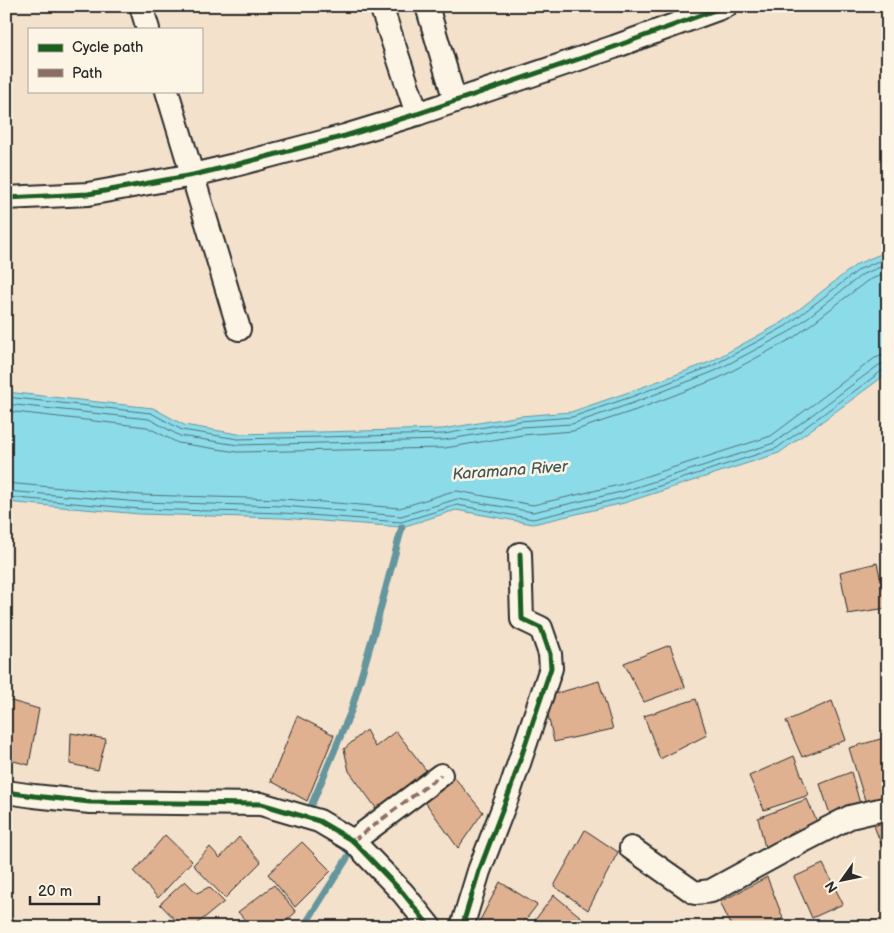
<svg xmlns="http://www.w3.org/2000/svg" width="894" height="933" font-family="'Balsamiq Sans',sans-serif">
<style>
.water{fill:#8cdbe9;stroke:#65959d}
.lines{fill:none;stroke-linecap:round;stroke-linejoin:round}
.shore{stroke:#527177;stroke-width:1}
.stream{stroke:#65959d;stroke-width:7}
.building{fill:#dfb190;stroke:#2b2b2b}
.street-casing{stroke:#2b2b2b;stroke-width:26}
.street{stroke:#fcf5e5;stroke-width:22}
.quiet{stroke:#8d6e63;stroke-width:4;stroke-dasharray:8 4;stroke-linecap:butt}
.cycleway-casing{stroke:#fcf5e5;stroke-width:8}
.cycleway{stroke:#1b5e20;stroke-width:5}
.labels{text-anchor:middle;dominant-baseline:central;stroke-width:5;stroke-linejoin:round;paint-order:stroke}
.water-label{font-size:16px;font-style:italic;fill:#43575a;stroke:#fcf5e5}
</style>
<rect width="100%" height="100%" fill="#f3e1cc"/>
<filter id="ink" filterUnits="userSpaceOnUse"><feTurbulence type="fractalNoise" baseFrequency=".02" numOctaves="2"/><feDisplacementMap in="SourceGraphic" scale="10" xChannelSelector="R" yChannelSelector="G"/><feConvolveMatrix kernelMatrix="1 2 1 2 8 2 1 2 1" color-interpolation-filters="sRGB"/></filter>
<g filter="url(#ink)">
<path class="water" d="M888 251V373L779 453 624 503 533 524 456 510 402 527 282 518 140 514 6 502V392L153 408 184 425 238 434 443 429 520 416 571 412 629 392 710 362 783 322 857 264Z"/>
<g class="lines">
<g class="shore">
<path d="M6 397 151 413 182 430 238 439 444 434 520 421 572 417 631 397 712 366 786 326 860 269 888 257"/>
<path d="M6 404 149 419 180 436 238 445 444 440 521 427 572 424 633 403 715 371 789 332 863 274 888 264"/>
<path d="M6 411 147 427 178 443 237 452 445 448 522 435 573 431 636 410 719 378 793 338 867 281 888 272"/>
<path d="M6 483 141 495 283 499 400 508 450 492 457 491 533 505 619 485 771 436 875 358 881 356 888 355"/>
<path d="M6 491 140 502 283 506 401 516 457 499 533 512 621 492 774 443 879 365 888 363"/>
<path d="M6 497 140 509 283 513 401 522 457 505 533 519 622 498 777 448 883 370 888 369"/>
</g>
<g class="stream">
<path d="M309 811 351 711 375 629 402 527"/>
<path d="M302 927 308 920 351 852 346 849"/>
</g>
</g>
<g class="building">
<path d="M877 563 887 608 848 614 840 572Z"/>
<path d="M6 613 11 614 9 657H6Z"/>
<path d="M670 645 685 687 644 702 624 663Z"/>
<path d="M599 681 613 729 554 742 544 697Z"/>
<path d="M696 699 707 735 660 759 644 716Z"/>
<path d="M8 700 39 709 29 765 6 759V720Z"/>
<path d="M832 701 846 740 802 757 786 721Z"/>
<path d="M297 716 334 735 307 801 271 781Z"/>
<path d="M366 730 375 747 396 731 429 774 379 812 349 771 344 749Z"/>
<path d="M71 733 106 739 98 770 70 764Z"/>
<path d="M884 738 888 752V800L867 807 849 748Z"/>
<path d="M794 756 809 795 764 810 749 776Z"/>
<path d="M851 772 861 807 831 817 820 784Z"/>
<path d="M454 777 483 812 458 848 423 799Z"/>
<path d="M807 799 817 822 766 852 758 818Z"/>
<path d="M888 821V861L874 826Z"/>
<path d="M585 830 618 852 588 910 554 886Z"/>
<path d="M165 835 192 861 158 898 134 872Z"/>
<path d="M239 837 261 862 225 898 193 865 210 847 220 858Z"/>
<path d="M302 842 331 871 295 907 268 874Z"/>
<path d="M823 864 843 904 812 918 794 877Z"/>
<path d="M767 877 783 918 768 927H732L720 902Z"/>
<path d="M185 881 197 893 209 887 224 902 193 927H182L160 904Z"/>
<path d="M500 882 537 905 520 927H482L478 924Z"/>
<path d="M274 885 296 912 279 927H251L238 912Z"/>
<path d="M554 895 593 927H542L535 920Z"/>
</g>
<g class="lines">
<g class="street-casing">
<g id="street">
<path d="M141 6 148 29"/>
<path d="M381 6 417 114"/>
<path d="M427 6 455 101"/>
<path d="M167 91 239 329"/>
<path d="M6 198 88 194 193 175 235 165 345 136 417 114 614 47 726 6"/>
<path d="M6 792 34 796 90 802 261 804 319 821 353 841 403 893 430 927"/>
<path d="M353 841 441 775"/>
<path d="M631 848 695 893 711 891 780 853 850 817 888 808"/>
<path d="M462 927 479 871 510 790 551 668 550 654 541 628 522 619 520 554"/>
</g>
</g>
<use href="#street" class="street"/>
<path class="quiet" d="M353 841 441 775"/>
<g class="cycleway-casing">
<g id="cycleway">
<path d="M6 198 88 194 193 175 235 165 345 136 417 114 614 47 726 6"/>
<path d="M6 792 34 796 90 802 261 804 319 821 353 841 403 893 430 927"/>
<path d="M462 927 479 871 510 790 551 668 550 654 541 628 522 619 520 554"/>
</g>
</g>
<use href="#cycleway" class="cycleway"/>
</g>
</g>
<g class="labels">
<g class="water-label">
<text transform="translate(510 471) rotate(-4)">Karamana River</text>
</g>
</g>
<rect width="894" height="933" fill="none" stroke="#fcf5e5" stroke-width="25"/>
<rect x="12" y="12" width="869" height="908" fill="none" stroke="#2b2b2b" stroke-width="2" filter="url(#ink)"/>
<rect x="28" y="28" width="175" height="65" fill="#fcf5e5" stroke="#a8a49b"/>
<rect x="38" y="44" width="25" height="8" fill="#1b5e20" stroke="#a8a49b"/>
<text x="72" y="52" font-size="15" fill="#2b2b2b">Cycle path</text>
<rect x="38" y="69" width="25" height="8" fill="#8d6e63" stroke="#a8a49b"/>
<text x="72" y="78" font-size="15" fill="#2b2b2b">Path</text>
<g transform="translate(842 880) rotate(237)" stroke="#fcf5e5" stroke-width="4" paint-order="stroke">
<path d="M0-4L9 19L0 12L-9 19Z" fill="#2b2b2b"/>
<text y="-8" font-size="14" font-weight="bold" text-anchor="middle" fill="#2b2b2b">N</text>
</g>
<path d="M30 896v8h69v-8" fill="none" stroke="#2b2b2b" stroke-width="2.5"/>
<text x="38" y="896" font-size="15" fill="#2b2b2b" stroke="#fcf5e5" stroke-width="4" paint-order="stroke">20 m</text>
</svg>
